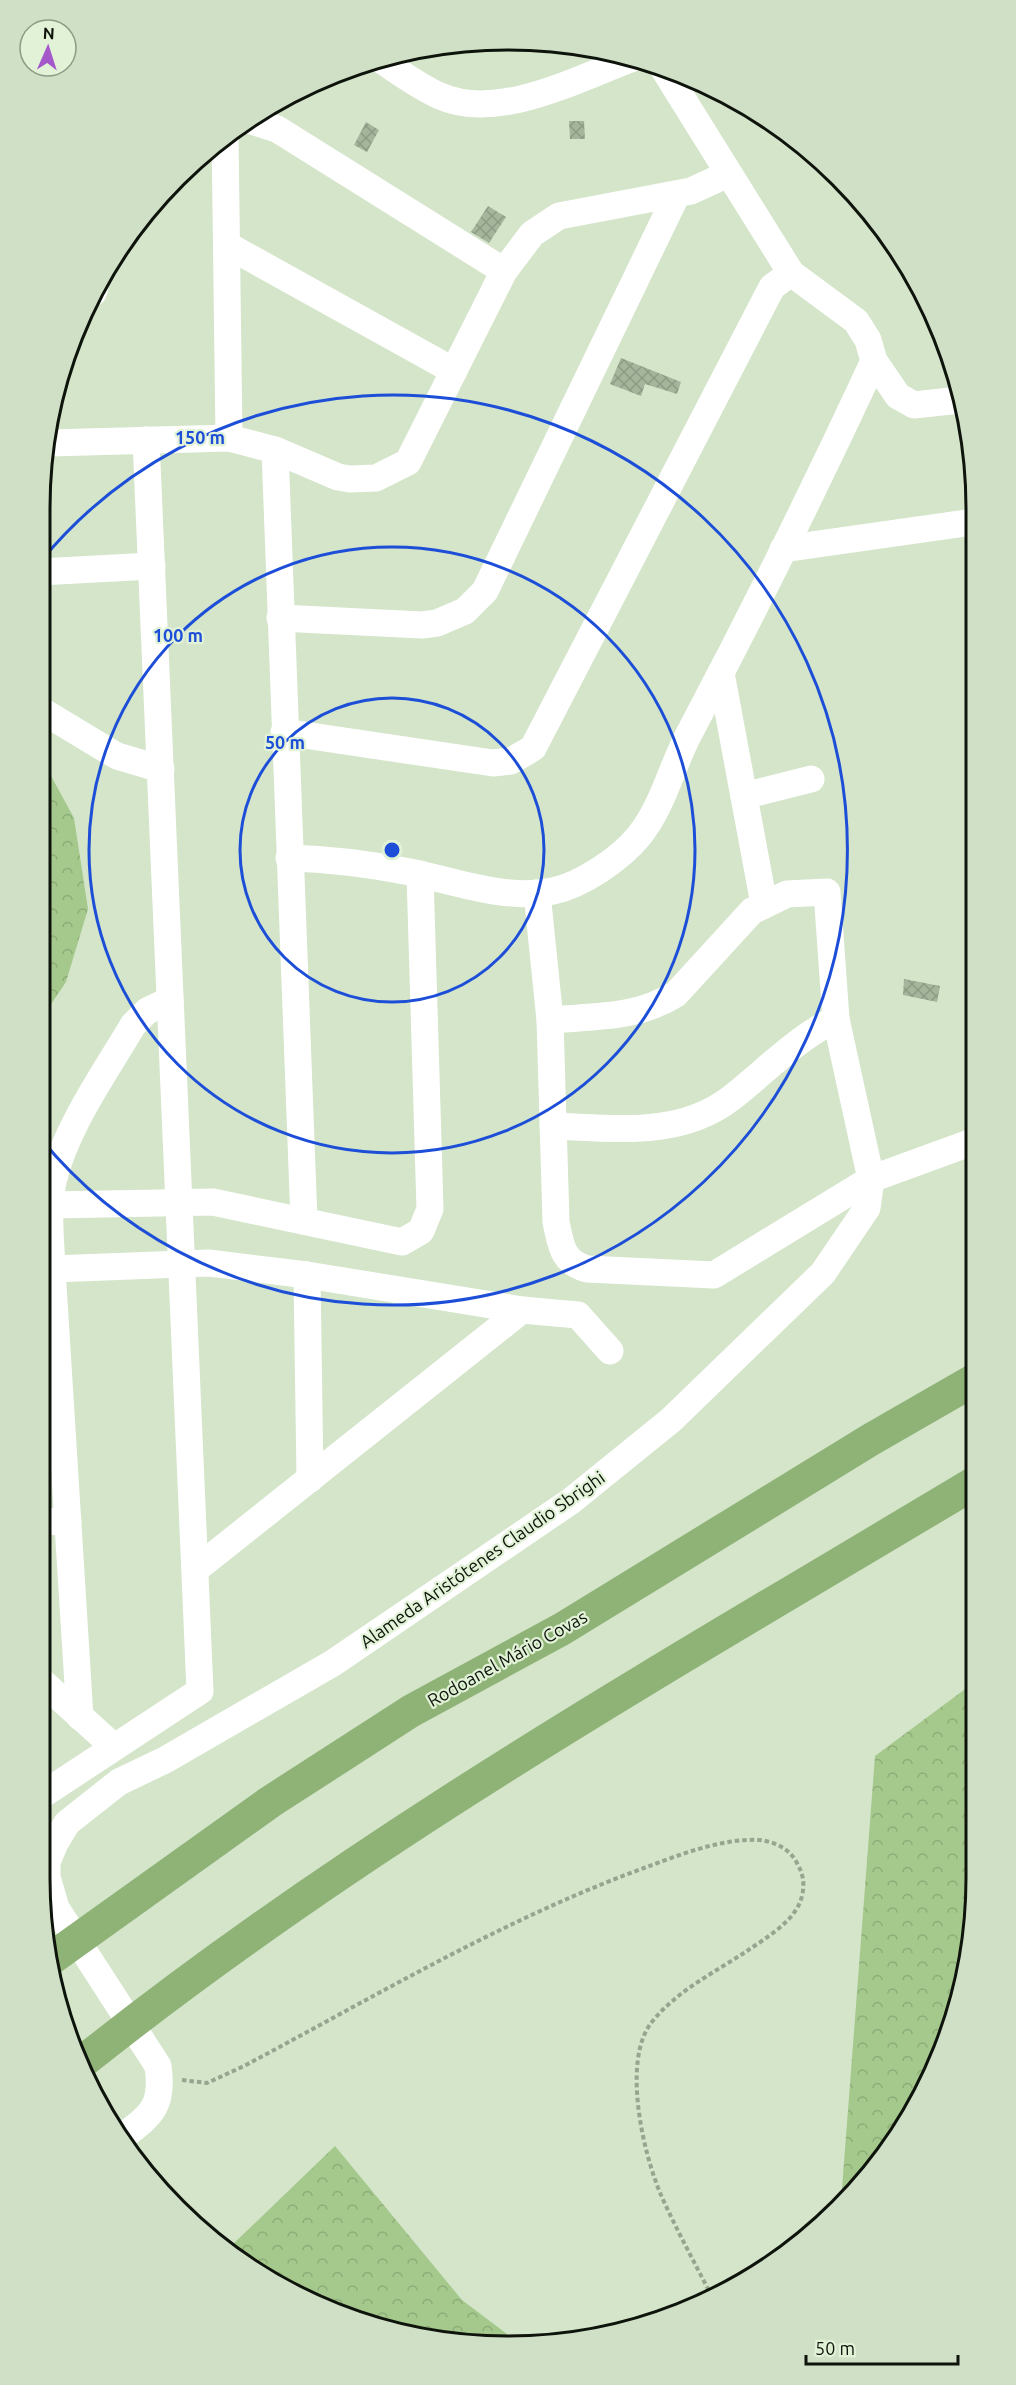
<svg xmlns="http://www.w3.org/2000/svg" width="1016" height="2385" font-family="Ubuntu,sans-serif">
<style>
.forest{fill:url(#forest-crowns)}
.building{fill:url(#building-cross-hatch)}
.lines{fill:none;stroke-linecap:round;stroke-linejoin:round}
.path{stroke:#97a48f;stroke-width:4;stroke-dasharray:4.5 3;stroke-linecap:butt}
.minor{stroke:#fff;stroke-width:27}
.highway{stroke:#8fb377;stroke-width:33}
.ring{fill:none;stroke:#1d4ed8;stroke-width:3}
.labels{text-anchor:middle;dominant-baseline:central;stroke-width:4.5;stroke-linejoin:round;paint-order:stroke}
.street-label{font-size:18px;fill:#0e140b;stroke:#e1f2d7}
.rim{fill:none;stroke:#0e140b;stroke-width:3}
.centre{fill:#1d4ed8;stroke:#e1f2d7;stroke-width:3}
.ring-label{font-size:18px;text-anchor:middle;font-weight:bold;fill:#1d4ed8;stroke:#e1f2d7;stroke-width:4.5;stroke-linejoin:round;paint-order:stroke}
</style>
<defs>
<pattern id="forest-crowns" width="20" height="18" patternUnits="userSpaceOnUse" patternTransform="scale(1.5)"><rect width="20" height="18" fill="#a5c98d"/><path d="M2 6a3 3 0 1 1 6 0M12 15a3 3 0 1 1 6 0" fill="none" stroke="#8dac78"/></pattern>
<pattern id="building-cross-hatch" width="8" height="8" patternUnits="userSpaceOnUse" patternTransform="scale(1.5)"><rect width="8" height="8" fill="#a5b59c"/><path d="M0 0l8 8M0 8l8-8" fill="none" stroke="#8d9b85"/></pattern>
</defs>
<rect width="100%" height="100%" fill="#d4e5ca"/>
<g class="forest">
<path d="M39 754 74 818 88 909 66 982 39 1022Z"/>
<path d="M976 1681 977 1877 952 2028 914 2111 861 2186 841 2202 875 1756Z"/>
<path d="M335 2146 462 2300 515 2340 417 2337 274 2283 230 2247Z"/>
</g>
<g class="building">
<path d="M569 121H584L585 139H570Z"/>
<path d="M366 122 379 130 367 152 354 145Z"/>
<path d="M488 206 506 217 489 243 471 232Z"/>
<path d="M621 358 681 382 677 394 645 384 641 396 610 384Z"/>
<path d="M904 979 940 986 937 1002 903 995Z"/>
</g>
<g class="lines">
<path class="path" d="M182 2080 207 2083 244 2066C376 1996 504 1919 644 1868 679 1855 721 1838 760 1840 775 1842 790 1849 797 1863 803 1874 805 1883 802 1896 796 1921 767 1937 747 1951 715 1972 675 1992 651 2023 622 2062 643 2153 661 2195 676 2229 695 2263 712 2297"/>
<g class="minor">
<path d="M378 58C398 71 419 87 440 96 498 122 579 78 633 58"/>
<path d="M662 66 791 273 856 321 868 340 874 361 898 396 914 405 960 400"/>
<path d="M248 120 277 129 504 271"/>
<path d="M225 134 229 438"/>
<path d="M227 245 454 371"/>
<path d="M93 293 95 288"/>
<path d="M50 443 229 438 275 450 338 477 350 479 376 478 408 462 504 271 532 234 559 216 691 191 728 174"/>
<path d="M275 450 304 1221"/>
<path d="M783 549 973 522"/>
<path d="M39 572 152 566"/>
<path d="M280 618 422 625 437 623 465 611 485 591 677 194"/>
<path d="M721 673 764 904"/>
<path d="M39 709 117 756 161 769"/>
<path d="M284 732 493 763 511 761 533 748 772 287 791 273"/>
<path d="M744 796 811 779"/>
<path d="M289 858C330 859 369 864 410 872 454 881 507 901 553 891 582 885 620 859 639 836 664 805 672 764 691 730 755 609 816 486 874 361"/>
<path d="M537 893 550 1020 556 1222C561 1245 562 1262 587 1269L714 1275 871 1179 975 1141"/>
<path d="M553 1126C614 1128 678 1138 730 1099 765 1072 796 1038 836 1019"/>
<path d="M50 1205 213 1202 402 1242 421 1231 430 1209 420 874"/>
<path d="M52 1269 209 1263 307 1275 522 1310 578 1315 610 1351"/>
<path d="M307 1275 310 1479"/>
<path d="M39 1522 68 1521"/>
<path d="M195 1570 522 1310"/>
<path d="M39 1679 114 1747"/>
<path d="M80 1717 52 1269C51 1241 47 1210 53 1182 65 1128 105 1073 133 1025L147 1011 170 1000"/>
<path d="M39 1797 200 1691 146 440"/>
<path d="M121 2138C151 2115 164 2107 158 2066L56 1908 47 1877V1862L55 1843 67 1823 119 1782 165 1760 333 1663 571 1501 671 1420 823 1273 867 1208 871 1179 836 1019 827 892 787 894 752 911 676 994C636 1019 595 1016 550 1020"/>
</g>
<g class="highway">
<path d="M52 1958 270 1802 411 1711 562 1629 870 1440 976 1379"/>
<path d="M80 2064C358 1841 671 1665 976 1482"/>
</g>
</g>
<g class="ring">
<circle cx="392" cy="850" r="152"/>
<circle cx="392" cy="850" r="303"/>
<path d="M41 561A455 455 0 1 1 41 1139"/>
</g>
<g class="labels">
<g class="street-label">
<text transform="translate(482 1559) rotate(-35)">Alameda Aristótenes Claudio Sbrighi</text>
<text transform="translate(507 1658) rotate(-29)">Rodoanel Mário Covas</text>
</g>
</g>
<path d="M0 0H1016V2385H0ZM508 50H508A458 458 0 0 1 966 508V1878A458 458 0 0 1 508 2336H508A458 458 0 0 1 50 1878V508A458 458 0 0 1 508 50Z" fill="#d0e0c7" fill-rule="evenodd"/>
<path class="rim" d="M508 50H508A458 458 0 0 1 966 508V1878A458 458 0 0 1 508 2336H508A458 458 0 0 1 50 1878V508A458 458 0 0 1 508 50Z"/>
<circle cx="392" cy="850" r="9" class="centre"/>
<g class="ring-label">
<text x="200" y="444">150 m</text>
<text x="178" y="642">100 m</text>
<text x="285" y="749">50 m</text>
</g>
<g transform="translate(48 48) rotate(3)"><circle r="28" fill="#e1f2d7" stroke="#8d9985" stroke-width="1.5"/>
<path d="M0-4.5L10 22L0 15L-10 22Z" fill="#a558ca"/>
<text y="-9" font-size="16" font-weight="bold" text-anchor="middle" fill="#0e140b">N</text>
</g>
<path d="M806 2355v9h152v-9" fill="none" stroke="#0e140b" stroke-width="3"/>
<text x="815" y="2355" font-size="18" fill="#0e140b" stroke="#e1f2d7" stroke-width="4.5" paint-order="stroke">50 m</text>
</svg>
